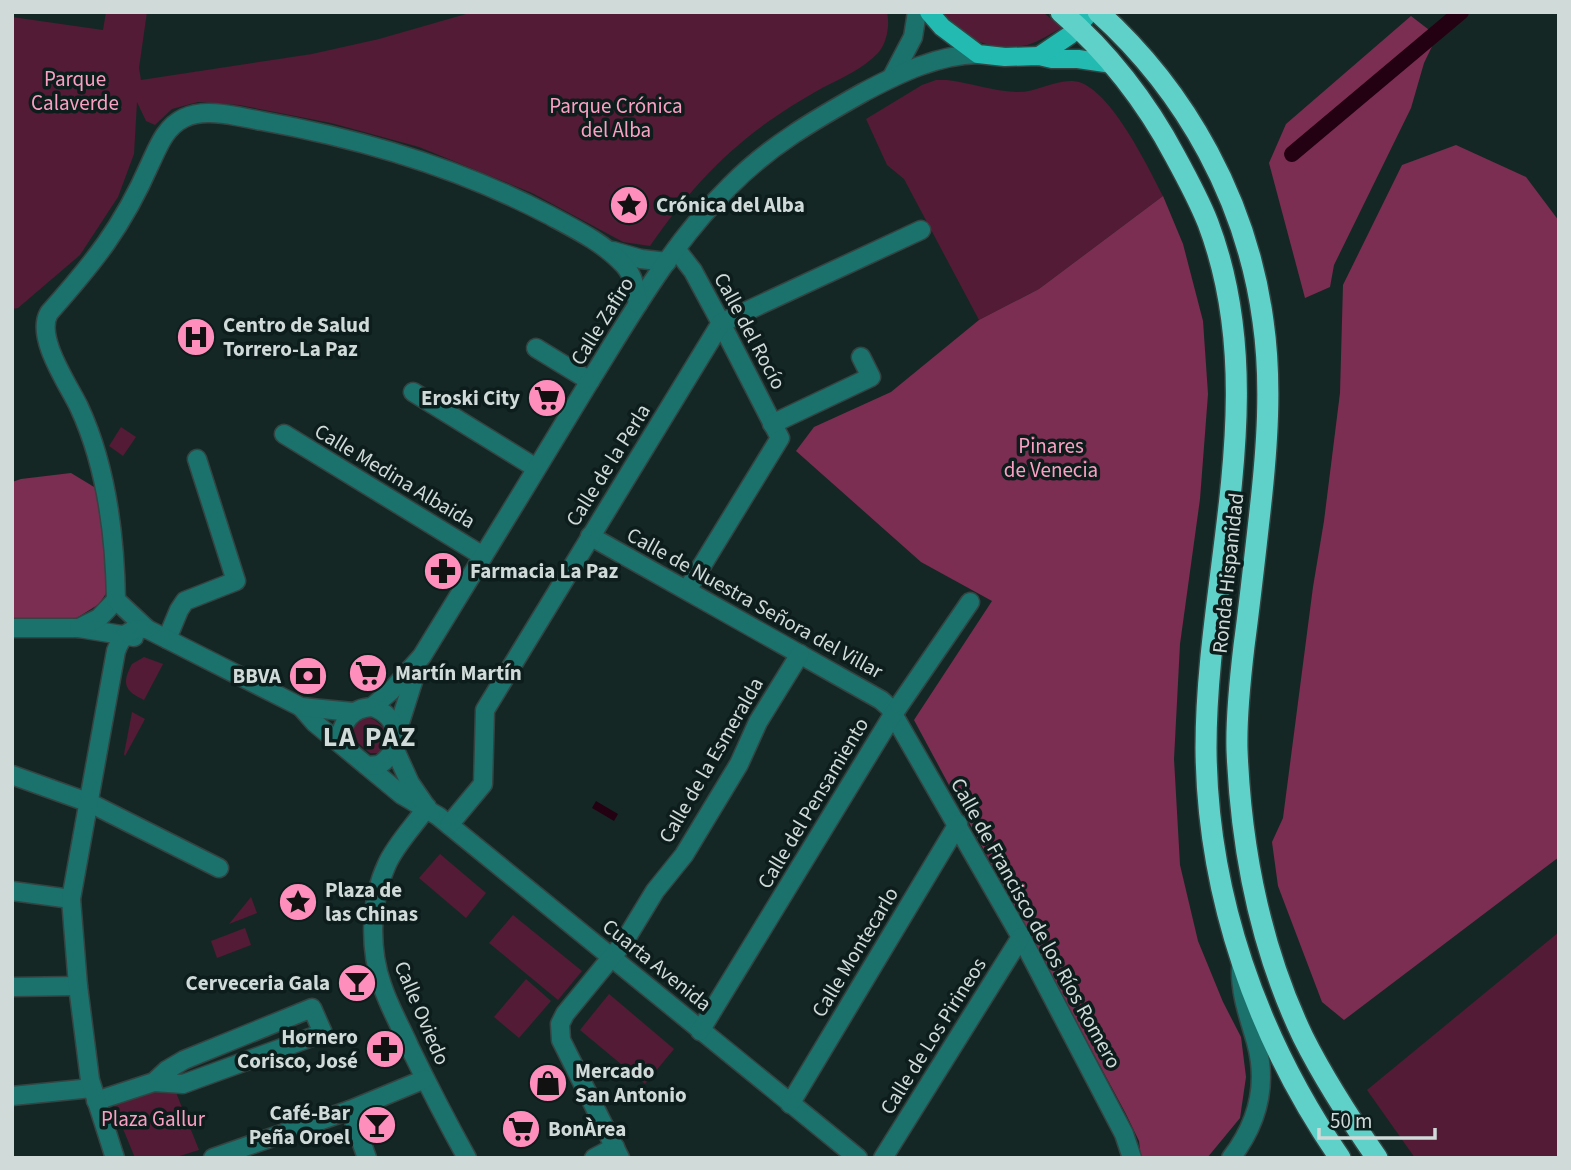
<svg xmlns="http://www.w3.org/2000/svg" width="1571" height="1170" font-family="'Source Sans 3',sans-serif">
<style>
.green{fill:#531b35}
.forest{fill:#7b2e51}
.water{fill:#240112}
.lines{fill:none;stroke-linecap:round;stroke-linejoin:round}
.canal{stroke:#240112;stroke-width:16}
.minor-casing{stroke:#334442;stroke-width:21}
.major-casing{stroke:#334442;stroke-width:21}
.highway-casing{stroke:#334442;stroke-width:24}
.minor{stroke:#1b716c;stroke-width:18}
.major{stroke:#22bab1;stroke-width:18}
.highway{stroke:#60d1c9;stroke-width:21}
.labels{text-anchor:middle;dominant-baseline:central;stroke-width:7;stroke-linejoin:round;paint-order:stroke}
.park-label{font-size:21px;fill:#faa0c3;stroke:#0c1d1c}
.poi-label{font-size:21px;font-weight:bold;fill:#d0dbd9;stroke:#0c1d1c;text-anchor:start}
.street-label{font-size:21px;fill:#d0dbd9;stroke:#0c1d1c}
.district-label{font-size:28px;font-weight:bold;letter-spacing:2px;fill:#d0dbd9;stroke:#0c1d1c}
</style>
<rect width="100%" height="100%" fill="#152725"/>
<g class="green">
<path d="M106 12H147L139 68 141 80 312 54 379 39 473 12H887C890 25 887 43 878 53 862 69 844 77 824 87 808 96 792 105 778 115 726 149 685 195 650 246L623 242 532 193 419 147 331 123 239 105 198 102 172 109 155 125 146 121 137 102 134 154 118 197 80 255 18 308 12 309V17L103 30Z"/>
<path d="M939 12H1043L1062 28C1051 33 1039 42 1027 45 993 53 960 38 939 12Z"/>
<path d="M936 80H947C970 83 993 91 1016 92 1035 93 1054 80 1073 81 1108 83 1148 167 1163 196L1039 289 979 320 904 179 887 165 866 119 922 85Z"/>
<path d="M121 427 136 437 123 456 109 446Z"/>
<path d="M144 657 163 664 144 700C125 691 121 684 132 664Z"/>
<path d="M132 712 145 719 125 756 124 754Z"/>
<path d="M363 716C375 718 384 726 390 737L382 753H370L351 737 352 724Z"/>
<path d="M440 854 486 893 466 918 419 878Z"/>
<path d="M251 897 257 913 229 924Z"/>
<path d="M513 915 582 971 558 1000 489 943Z"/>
<path d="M245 928 251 945 217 958 211 941Z"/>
<path d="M1559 932V1158H1415L1367 1090Z"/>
<path d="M526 979 551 1001 519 1038 494 1017Z"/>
<path d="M609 994 674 1049 645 1084 580 1030Z"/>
<path d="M173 1085 199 1150 173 1158H135L110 1097Z"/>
</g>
<g class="forest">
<path d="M1411 16 1437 36 1424 63 1411 108 1334 265 1330 287 1305 298 1269 163 1286 124Z"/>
<path d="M1456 145 1526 177 1559 221V857L1344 1020 1322 1002 1278 886 1272 842 1283 818 1313 587 1324 521 1340 393 1343 285 1402 165Z"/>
<path d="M1163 196 1183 244 1203 321 1208 394 1200 499 1180 644 1174 759 1180 865 1198 941 1223 1002 1241 1037 1246 1077 1240 1118 1207 1158H1141L1139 1141 1126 1114 914 720 992 601 921 562 796 451 814 427 891 392 979 320 1039 289Z"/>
<path d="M71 473 99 490 109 589 99 604 72 621 12 623V482L21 479Z"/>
</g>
<path class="water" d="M596 801 618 814 614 821 592 808Z"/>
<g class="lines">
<path class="canal" d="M1292 154 1461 12"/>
<g class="minor-casing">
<g id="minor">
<path d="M892 77 913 37 917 12"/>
<path d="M676 249 693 271 721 323 780 438 687 590"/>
<path d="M613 251 641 259 667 262"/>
<path d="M536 348 590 381"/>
<path d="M413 392 536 468"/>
<path d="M772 424 871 377 861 357"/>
<path d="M284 434 483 556"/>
<path d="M590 536 881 700 889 707 1021 937 1124 1134 1132 1158"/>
<path d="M12 628H79L134 637"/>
<path d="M79 628 99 618 116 600"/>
<path d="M167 639 179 610 185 601 236 581 197 459"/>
<path d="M301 707 315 723 402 795 438 816 858 1158"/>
<path d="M372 707 391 691 422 656C478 565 533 475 588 384 631 315 672 243 730 186 769 146 816 119 864 92 900 73 937 55 978 54"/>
<path d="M353 712 301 707 147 629 116 600C115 535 107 467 79 407 68 384 35 337 49 313 94 262 122 228 150 164 158 147 165 127 184 118 206 107 239 117 262 121 362 139 459 168 549 215 575 229 604 243 624 265 634 276 636 290 638 304"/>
<path d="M397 732 417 669"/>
<path d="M340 743C341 722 351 708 372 707 401 716 404 750 379 765L367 766"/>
<path d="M395 750 410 783 425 805"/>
<path d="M12 775 90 803 219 868"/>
<path d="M427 807C414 826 396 844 387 864 370 900 369 948 382 985 389 1007 401 1027 410 1048 428 1085 447 1122 467 1158"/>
<path d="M449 825 483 784 485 710 721 323 921 230"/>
<path d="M12 891 71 899"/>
<path d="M12 987 78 986"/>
<path d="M700 1031 894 713 970 602"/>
<path d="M12 1096 92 1088"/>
<path d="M96 1101 154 1082 167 1070 184 1060 312 1008 323 1033 183 1084 154 1082"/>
<path d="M790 1104 958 824"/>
<path d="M350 1110 367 1158"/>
<path d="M115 1158 90 1080 78 986 71 899 116 651C122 635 130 627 147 629"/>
<path d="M213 1158 350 1110 425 1079"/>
<path d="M594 1158 615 1147"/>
<path d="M620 1158 561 1040 560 1024 565 1014 624 942 655 891 684 855 739 764 758 722 800 654"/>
<path d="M883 1158 1021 937"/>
<path d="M1231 1158C1258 1123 1268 1085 1256 1042 1249 1017 1240 994 1241 968"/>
</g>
</g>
<g class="major-casing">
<g id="major">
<path d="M929 12 942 27 978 54 1005 57 1039 56 1052 59H1078L1112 64"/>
<path d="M1039 56 1070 35 1090 12"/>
</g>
</g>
<g class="highway-casing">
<g id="highway">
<path d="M1061 12C1107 51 1147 103 1175 156 1187 178 1199 200 1208 223 1273 394 1206 573 1206 748 1207 895 1257 1037 1340 1158"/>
<path d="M1098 12C1187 92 1247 202 1263 321 1272 383 1267 449 1260 511 1255 556 1250 601 1244 646 1240 680 1236 716 1237 750 1241 849 1260 947 1303 1037 1324 1079 1350 1119 1377 1158"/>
</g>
</g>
<use href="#minor" class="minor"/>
<use href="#major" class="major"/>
<use href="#highway" class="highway"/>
</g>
<defs>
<g id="sight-disc" transform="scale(2.0125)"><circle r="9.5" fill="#fe8ebc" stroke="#0c1d1c"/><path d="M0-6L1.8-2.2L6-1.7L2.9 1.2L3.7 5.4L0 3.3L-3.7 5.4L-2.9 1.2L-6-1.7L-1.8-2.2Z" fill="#111"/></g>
<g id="hospital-disc" transform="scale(2.0125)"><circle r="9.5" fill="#fe8ebc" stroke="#0c1d1c"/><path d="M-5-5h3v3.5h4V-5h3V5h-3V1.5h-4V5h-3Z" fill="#111"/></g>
<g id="supermarket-disc" transform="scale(2.0125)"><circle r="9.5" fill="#fe8ebc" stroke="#0c1d1c"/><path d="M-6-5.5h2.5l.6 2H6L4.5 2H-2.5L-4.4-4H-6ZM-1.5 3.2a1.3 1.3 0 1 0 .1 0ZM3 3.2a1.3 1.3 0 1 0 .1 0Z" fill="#111"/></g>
<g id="pharmacy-disc" transform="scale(2.0125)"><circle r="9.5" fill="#fe8ebc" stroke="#0c1d1c"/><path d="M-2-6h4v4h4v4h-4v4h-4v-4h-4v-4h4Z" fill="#111"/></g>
<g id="bank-disc" transform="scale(2.0125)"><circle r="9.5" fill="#fe8ebc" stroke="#0c1d1c"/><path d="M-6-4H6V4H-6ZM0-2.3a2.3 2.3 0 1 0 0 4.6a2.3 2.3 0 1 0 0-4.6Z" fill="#111"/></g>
<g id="bar-disc" transform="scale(2.0125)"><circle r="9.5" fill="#fe8ebc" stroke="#0c1d1c"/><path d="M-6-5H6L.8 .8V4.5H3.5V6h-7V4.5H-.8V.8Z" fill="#111"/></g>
<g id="shop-disc" transform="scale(2.0125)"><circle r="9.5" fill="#fe8ebc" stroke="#0c1d1c"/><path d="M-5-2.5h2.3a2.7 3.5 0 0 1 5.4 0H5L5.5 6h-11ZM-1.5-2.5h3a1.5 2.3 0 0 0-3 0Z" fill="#111"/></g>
</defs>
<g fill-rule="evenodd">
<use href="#sight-disc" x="629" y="205"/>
<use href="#hospital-disc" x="196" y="337"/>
<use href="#supermarket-disc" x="547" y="398"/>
<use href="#pharmacy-disc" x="443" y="571"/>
<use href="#supermarket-disc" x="368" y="673"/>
<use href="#bank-disc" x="308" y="676"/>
<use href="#sight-disc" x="298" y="902"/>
<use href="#bar-disc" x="357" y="983"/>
<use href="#pharmacy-disc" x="385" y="1049"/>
<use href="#shop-disc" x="548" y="1083"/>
<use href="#bar-disc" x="377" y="1125"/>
<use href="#supermarket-disc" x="521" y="1129"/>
</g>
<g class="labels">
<g class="park-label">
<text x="75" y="79">Parque<tspan x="75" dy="24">Calaverde</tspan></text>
<text x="616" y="106">Parque Crónica<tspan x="616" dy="24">del Alba</tspan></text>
<text x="1051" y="446">Pinares<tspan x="1051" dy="24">de Venecia</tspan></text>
<text x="153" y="1119">Plaza Gallur</text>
</g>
<g class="poi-label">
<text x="656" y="205">Crónica del Alba</text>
<text x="223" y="325">Centro de Salud<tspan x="223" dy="24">Torrero-La Paz</tspan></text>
<text x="520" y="398" text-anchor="end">Eroski City</text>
<text x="470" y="571">Farmacia La Paz</text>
<text x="395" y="673">Martín Martín</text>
<text x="281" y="676" text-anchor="end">BBVA</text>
<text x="325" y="890">Plaza de<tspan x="325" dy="24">las Chinas</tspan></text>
<text x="330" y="983" text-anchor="end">Cerveceria Gala</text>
<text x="358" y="1037" text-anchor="end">Hornero<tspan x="358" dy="24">Corisco, José</tspan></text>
<text x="575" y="1071">Mercado<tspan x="575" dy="24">San Antonio</tspan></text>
<text x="350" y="1113" text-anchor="end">Café-Bar<tspan x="350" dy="24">Peña Oroel</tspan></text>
<text x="548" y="1129">BonÀrea</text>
</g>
<g class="street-label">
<text transform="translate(602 321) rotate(-58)">Calle Zafiro</text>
<text transform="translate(750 331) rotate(62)">Calle del Rocío</text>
<text transform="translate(608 465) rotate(-58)">Calle de la Perla</text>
<text transform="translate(395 476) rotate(31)">Calle Medina Albaida</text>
<text transform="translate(1228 573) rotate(-84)">Ronda Hispanidad</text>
<text transform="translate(755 603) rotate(29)">Calle de Nuestra Señora del Villar</text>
<text transform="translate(711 760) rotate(-60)">Calle de la Esmeralda</text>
<text transform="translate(813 803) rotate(-59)">Calle del Pensamiento</text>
<text transform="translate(1036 923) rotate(61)">Calle de Francisco de los Ríos Romero</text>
<text transform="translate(855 952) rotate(-59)">Calle Montecarlo</text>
<text transform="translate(657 965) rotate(39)">Cuarta Avenida</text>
<text transform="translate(422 1013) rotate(67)">Calle Oviedo</text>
<text transform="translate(933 1036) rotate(-58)">Calle de Los Pirineos</text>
</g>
<g class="district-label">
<text x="370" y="737">LA PAZ</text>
</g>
</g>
<rect width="1571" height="1170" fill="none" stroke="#d0dbd9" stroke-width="28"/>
<path d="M1319 1128v10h116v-10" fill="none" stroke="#d0dbd9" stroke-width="3.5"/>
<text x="1330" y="1128" font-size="21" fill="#d0dbd9" stroke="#0c1d1c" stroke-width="5" paint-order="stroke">50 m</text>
</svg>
